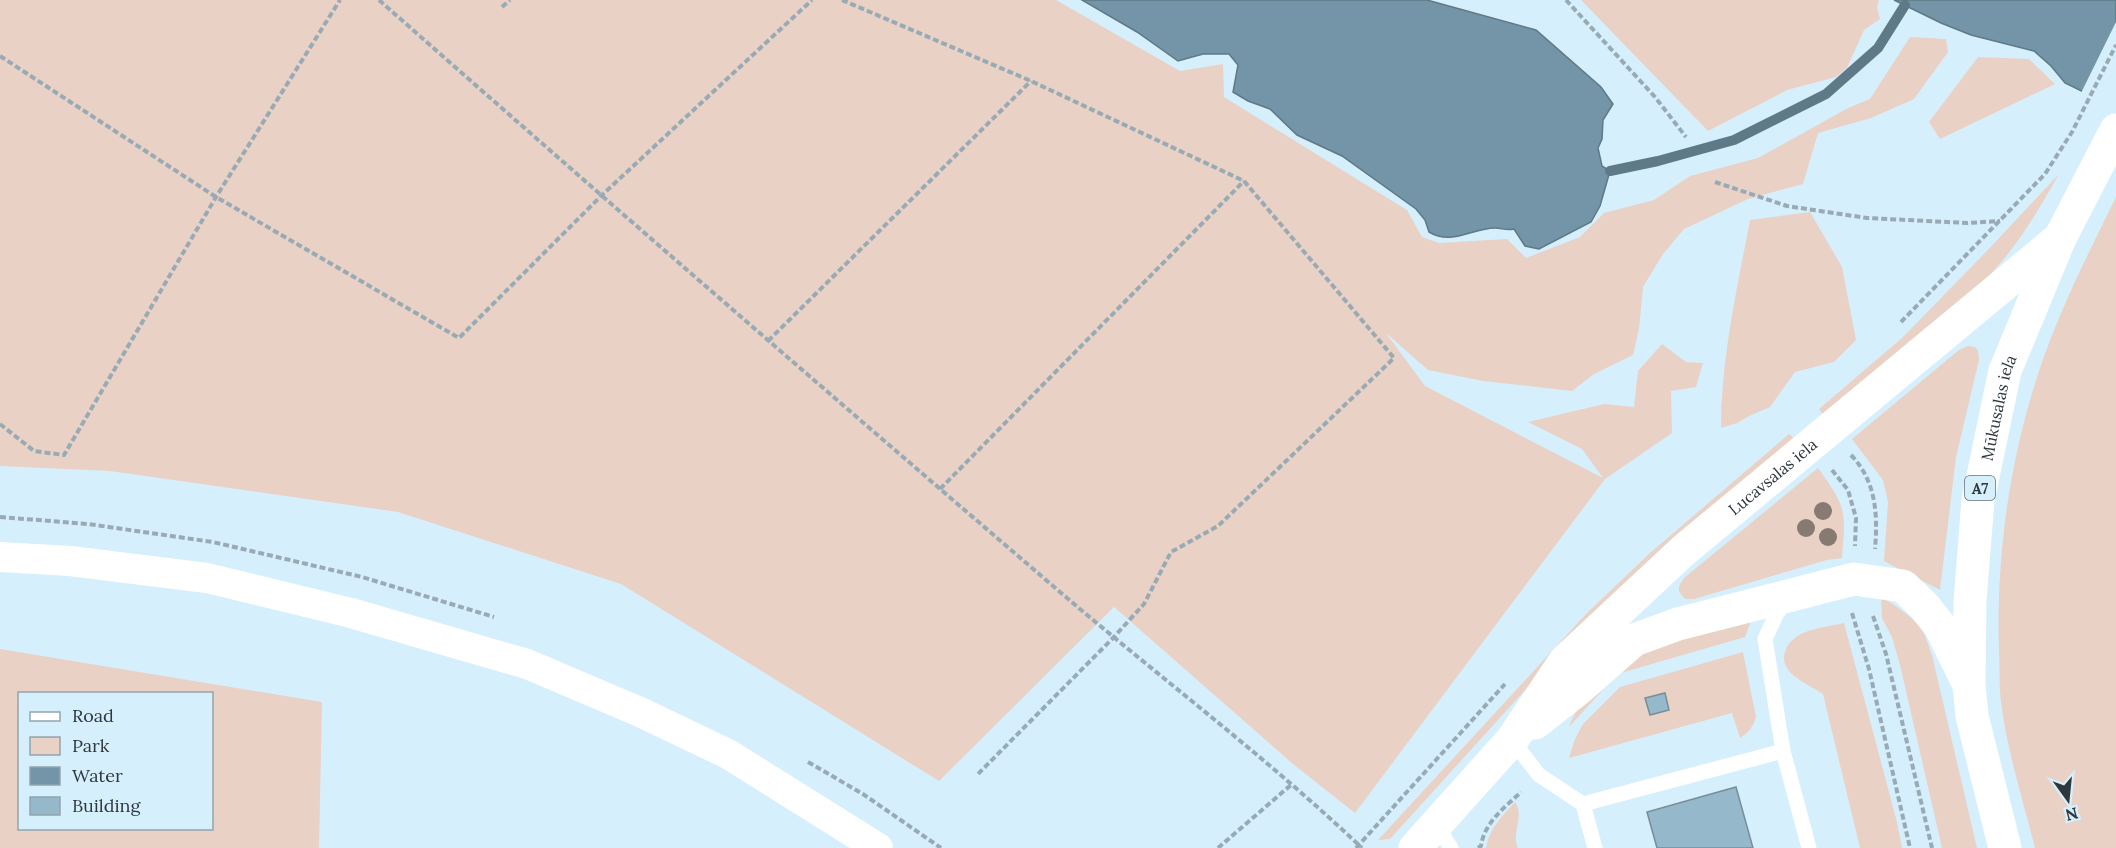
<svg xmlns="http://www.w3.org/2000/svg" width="2116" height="848" font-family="Lora,serif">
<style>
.green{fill:#ead1c5;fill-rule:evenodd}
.water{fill:#7395a7;stroke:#5e7987;stroke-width:1.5}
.pier{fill:#d6effc}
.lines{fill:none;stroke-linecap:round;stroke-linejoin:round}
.stream{stroke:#5e7987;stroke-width:10}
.building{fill:#95b8ca;stroke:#768e9a;stroke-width:1.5}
.path{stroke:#98abb5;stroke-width:4;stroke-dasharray:6 3;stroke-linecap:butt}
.lane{stroke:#fff;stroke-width:15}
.street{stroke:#fff;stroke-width:30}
.secondary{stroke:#fff;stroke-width:33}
.highway{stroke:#fff;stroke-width:33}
.tree{fill:#877a71}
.labels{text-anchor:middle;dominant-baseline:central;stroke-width:6;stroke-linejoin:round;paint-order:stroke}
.shield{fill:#d6effc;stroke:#606e76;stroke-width:1.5}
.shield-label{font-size:15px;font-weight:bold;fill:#2d373c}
.street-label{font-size:16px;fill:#2d373c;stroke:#d6effc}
</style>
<rect width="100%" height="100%" fill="#d6effc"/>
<g class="green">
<path d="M0 0H1056L1180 71 1223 64 1224 97 1407 210 1422 237 1439 243 1507 239 1526 258 1580 237 1604 213 1654 200 1690 176 1758 158 1848 108 1870 99 1910 37 1946 39 1948 52 1914 99 1871 118 1818 133 1803 184 1748 199 1684 229 1663 254 1643 287 1639 329 1633 355 1594 374 1572 391 1483 381 1428 370 1386 333 1425 386 1603 478 1582 449 1528 422 1604 404 1634 407 1638 371 1662 344 1686 362 1703 363 1696 387 1671 391 1672 433 1605 479 1355 813 1293 764 1114 607 939 781 621 584 398 512 110 471 0 466Z"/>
<path d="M1581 0H1879L1877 7 1880 19 1864 30 1847 68 1836 77 1787 90 1708 131Z"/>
<path d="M1978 57 2029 59 2055 84 1940 139 1929 122Z"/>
<path d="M2059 174C2035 216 2018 246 1984 281L1823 414 1819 409 1903 337 1983 255Z"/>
<path d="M2116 197V848H2035C2023 800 2007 751 2001 702 1999 686 2000 669 1999 652 1996 556 2009 462 2039 371 2059 311 2088 254 2116 197Z"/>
<path d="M1810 212 1842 267 1856 340 1834 362 1795 372 1770 407 1751 415 1737 423 1721 428C1721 358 1737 289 1750 220Z"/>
<path d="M1968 346 1975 347 1978 351 1979 360 1956 457 1940 590 1884 561 1888 502 1883 480 1852 439 1959 350Z"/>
<path d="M1789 434 1795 439 1555 657 1390 839 1378 840 1587 613 1650 553Z"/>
<path d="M1818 468C1846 507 1846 509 1842 558L1827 560 1694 599H1685L1679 592V586L1684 578Z"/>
<path d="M1881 597C1895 605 1914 617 1923 632 1927 639 1929 648 1932 655L1977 848H1942L1900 665 1892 637 1882 618Z"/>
<path d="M1752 618 1745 637 1617 674 1569 727C1578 699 1620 662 1645 649Z"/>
<path d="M1844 623 1897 822 1902 848H1860L1823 694C1813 687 1800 682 1791 673 1786 668 1782 660 1785 652 1792 629 1823 628 1844 623Z"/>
<path d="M0 649 322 702 319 848H0ZM20 694H212V828H20Z"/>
<path d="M1743 652 1756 717C1753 727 1749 732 1740 738L1732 713 1569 758 1575 739 1583 724 1620 687Z"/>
<path d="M1515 802C1525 817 1511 833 1518 848H1486C1489 829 1502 816 1515 802Z"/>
</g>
<g class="water">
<path d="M1082 0H1427L1536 30 1601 87 1613 104 1603 120 1602 139 1598 148 1602 166 1610 171 1600 206 1591 222 1539 249 1525 246 1514 229C1506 231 1502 228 1495 228 1472 228 1452 246 1429 232L1425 220 1416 209 1342 156 1297 135 1270 109 1248 101 1233 92 1238 65 1229 54H1203L1178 61 1137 32Z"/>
<path d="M1894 0H2116V108L2065 83 2051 66 2034 51 1971 35 1941 23Z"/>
</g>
<path class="pier" d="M2116 22V111L2081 93Z"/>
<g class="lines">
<path class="stream" d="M1610 171 1658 161 1734 140 1826 94 1878 48 1905 5"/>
</g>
<g class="building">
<path d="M1665 693 1669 710 1650 715 1645 698Z"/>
<path d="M1736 787 1753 848H1657L1647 812Z"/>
</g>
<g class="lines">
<g class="path">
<path d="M379 0C602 197 827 392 1053 586 1155 674 1264 755 1362 848"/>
<path d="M842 0 1031 81 1244 181 1394 358 1218 526 1171 552 1144 604 1113 638 978 774"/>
<path d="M1566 0 1655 97 1686 137"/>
<path d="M502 7 510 0"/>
<path d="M0 56 216 197 459 338 601 196 812 0"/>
<path d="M1715 182 1787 206 1867 218 1967 223 2000 221"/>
<path d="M1901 322 2045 174 2072 132 2116 45"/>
<path d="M768 341 1031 81"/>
<path d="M0 424 34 451 64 455 216 197 340 0"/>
<path d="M1851 455C1876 481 1878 514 1875 549"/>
<path d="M1832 470 1848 490 1856 518 1855 546"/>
<path d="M940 489 1244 181"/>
<path d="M0 517 88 524 213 542 362 577 494 617"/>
<path d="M1852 613 1869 669 1910 848"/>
<path d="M1873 616 1886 654 1932 848"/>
<path d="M808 762 863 794 941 848"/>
<path d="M1218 848 1292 784"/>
<path d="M1356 848 1505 684"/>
<path d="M1478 848 1481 846C1484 823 1505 807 1521 792"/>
</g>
<g class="lane">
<path d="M1787 601 1777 613 1765 639 1783 751 1809 848"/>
<path d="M1512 740 1539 775 1583 804 1595 848"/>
<path d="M1583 804 1783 751"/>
<path d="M1436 824 1451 848"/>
</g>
<path class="street" d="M0 557 70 561 207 578 351 613 527 664 640 712 728 754 878 848"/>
<g class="secondary">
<path d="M1535 723 1577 690 1634 640 1678 624 1854 579 1903 586 1924 606 1940 626 1969 685"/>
<path id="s1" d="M1415 848 1512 740 1565 661 1684 550 2060 238"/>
</g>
<path class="highway" id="s2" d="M2005 848 1972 716 1969 685 1970 601 1978 500 2005 371 2060 238 2116 130"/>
</g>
<g class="tree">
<circle cx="1823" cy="511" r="9"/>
<circle cx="1806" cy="528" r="9"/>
<circle cx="1828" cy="537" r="9"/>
</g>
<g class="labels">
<rect class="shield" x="1965" y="476" width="30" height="24" rx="4.5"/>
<g class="shield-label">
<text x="1980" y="488">A7</text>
</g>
<g class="street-label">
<text stroke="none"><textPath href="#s2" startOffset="447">Mūkusalas iela</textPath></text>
<text stroke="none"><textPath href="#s1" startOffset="518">Lucavsalas iela</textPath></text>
</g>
</g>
<rect x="18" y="692" width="195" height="138" fill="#d6effc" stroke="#92a5af" stroke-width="1.5"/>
<rect x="30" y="712" width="30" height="9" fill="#ffffff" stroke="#92a5af" stroke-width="1.5"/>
<text x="72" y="722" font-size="18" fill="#2d373c">Road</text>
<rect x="30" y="737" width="30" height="18" fill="#ead1c5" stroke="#92a5af" stroke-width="1.5"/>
<text x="72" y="752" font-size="18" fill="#2d373c">Park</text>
<rect x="30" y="767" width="30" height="18" fill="#7395a7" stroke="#92a5af" stroke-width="1.5"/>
<text x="72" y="782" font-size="18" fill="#2d373c">Water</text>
<rect x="30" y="797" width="30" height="18" fill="#95b8ca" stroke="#92a5af" stroke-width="1.5"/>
<text x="72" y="812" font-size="18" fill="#2d373c">Building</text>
<g transform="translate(2068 800) rotate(165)" stroke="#d6effc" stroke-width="4.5" paint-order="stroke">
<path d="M0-4.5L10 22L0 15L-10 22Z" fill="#2d373c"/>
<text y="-9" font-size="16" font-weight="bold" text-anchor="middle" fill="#2d373c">N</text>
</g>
</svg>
